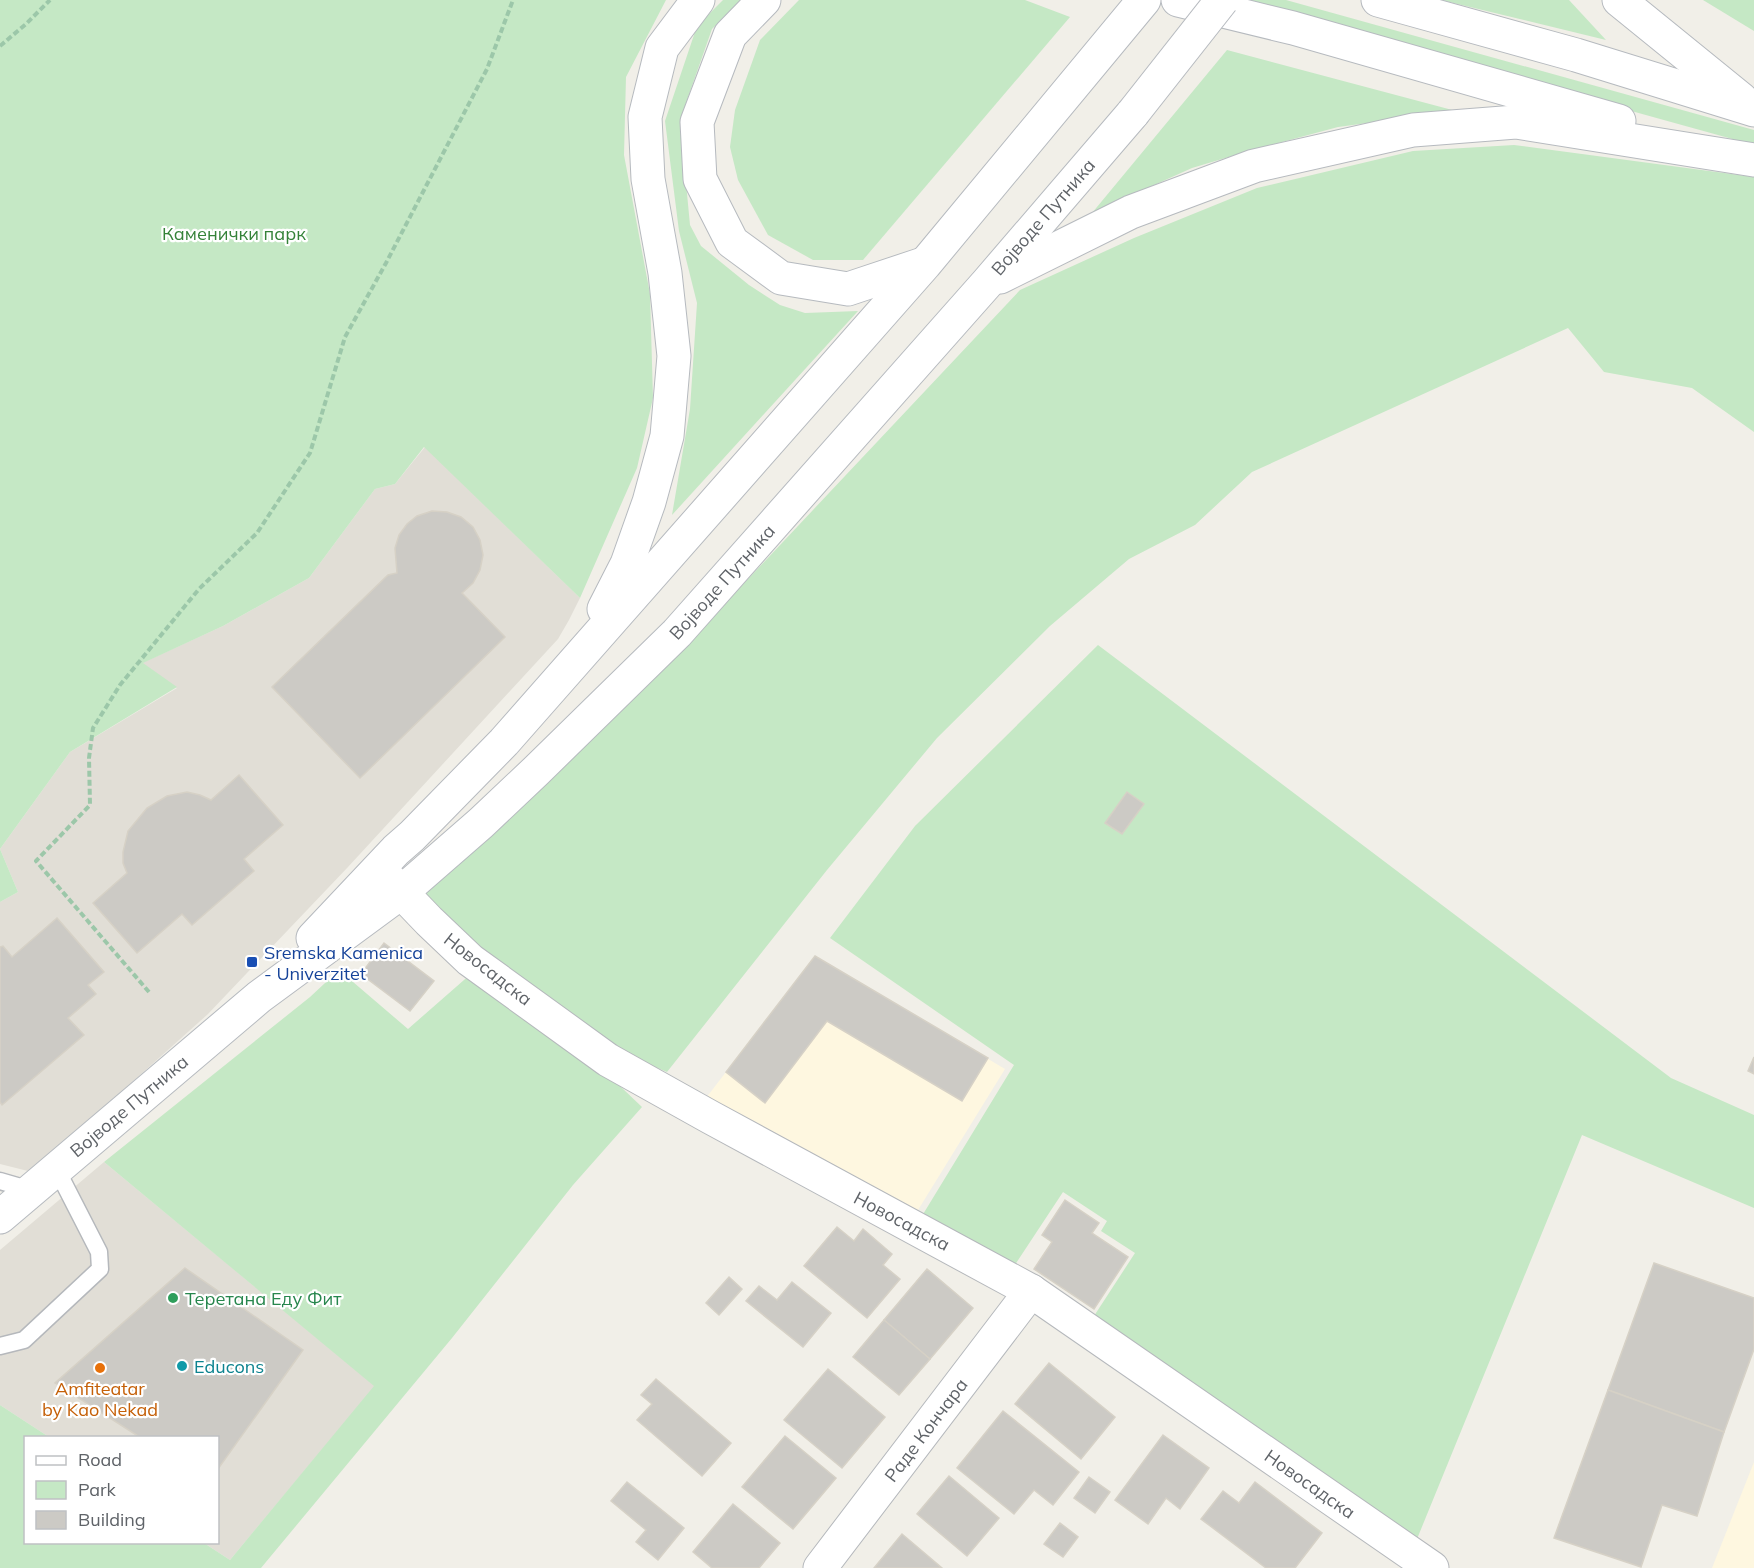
<svg xmlns="http://www.w3.org/2000/svg" width="1754" height="1568" font-family="Mulish,sans-serif">
<style>
.commercial{fill:#fef7e0}
.education{fill:#e1ded6}
.green{fill:#c5e8c5}
.building{fill:#cccac5;stroke:#d6d1c6;stroke-width:1.5}
.lines{fill:none;stroke-linecap:round;stroke-linejoin:round}
.lane-casing{stroke:#b5b8bc;stroke-width:19}
.street-casing{stroke:#b5b8bc;stroke-width:35}
.secondary-casing{stroke:#b6babf;stroke-width:35}
.path{stroke:#9cc7a9;stroke-width:4;stroke-dasharray:6 3;stroke-linecap:butt}
.lane{stroke:#fff;stroke-width:16}
.street{stroke:#fff;stroke-width:33}
.secondary{stroke:#fff;stroke-width:33}
.secondary-bridge-casing{stroke:#b6babf;stroke-width:35;stroke-linecap:butt}
.secondary-bridge{stroke:#fff;stroke-width:33}
.transit-dot{fill:#1a4fb4;stroke:#fff;stroke-width:2}
.leisure-dot{fill:#2e9e5b;stroke:#fff;stroke-width:2}
.culture-dot{fill:#0f9aa8;stroke:#fff;stroke-width:2}
.food-dot{fill:#e8710a;stroke:#fff;stroke-width:2}
.labels{text-anchor:middle;dominant-baseline:central;stroke-width:4.5;stroke-linejoin:round;paint-order:stroke}
.street-label{font-size:18px;fill:#5f6368;stroke:#fff}
.park-label{font-size:18px;fill:#348238;stroke:#fff}
.transit-label{font-size:18px;fill:#164399;stroke:#fff;text-anchor:start}
.leisure-label{font-size:18px;fill:#27864d;stroke:#fff;text-anchor:start}
.culture-label{font-size:18px;fill:#0d838f;stroke:#fff;text-anchor:start}
.food-label{font-size:18px;fill:#c56008;stroke:#fff}
</style>
<rect width="100%" height="100%" fill="#f1efe8"/>
<g class="commercial">
<path d="M815 956 1005 1069 910 1223 706 1098Z"/>
<path d="M1754 1462V1568H1712Z"/>
</g>
<g class="education">
<path d="M425 447 580 598 569 620 558 639 348 867 208 1014 32 1172 0 1164V902L18 892 0 849 70 752 177 688 142 663 223 626 309 578 375 489 395 484Z"/>
<path d="M104 1162 375 1386 230 1560 204 1543 218 1542V1438L49 1437 0 1405V1250Z"/>
</g>
<g class="green">
<path d="M0 0H666L626 77 624 155 650 294 653 398 637 468 580 598 424 447 395 484 375 489 309 578 223 626 143 663 177 687 70 752 0 849 18 892 0 902Z"/>
<path d="M723 0H741L712 29 680 120 690 225 701 246 749 285 780 305 805 313 858 311 672 515 690 409 697 303 679 231 665 121 697 26Z"/>
<path d="M799 0H1025L1070 17 863 260H813L768 235 738 180 730 147 735 110 760 40Z"/>
<path d="M1231 0H1286L1754 130V145Z"/>
<path d="M1441 0H1569L1606 40Z"/>
<path d="M1703 0H1754V31Z"/>
<path d="M1227 50 1456 111 1338 127 1252 150 1192 168 1092 213Z"/>
<path d="M1514 145 1754 177V432L1692 388 1604 372 1568 328 1252 472 1195 525 1129 559 1050 626 937 738 827 870 667 1072 612 1049 479 951 417 892 685 646 1020 290 1134 238 1257 188 1413 151Z"/>
<path d="M1098 645 1671 1078 1754 1115V1208L1582 1135 1408 1561 1081 1336 1135 1253 1101 1231 1107 1221 1063 1192 1003 1283 914 1229 1014 1065 830 938 915 826Z"/>
<path d="M339 970 408 1029 472 973 601 1068 642 1107 573 1185 452 1338 261 1568H0V1405L49 1437 26 1438V1542L204 1543 230 1560 374 1386 104 1162 310 997Z"/>
</g>
<g class="building">
<path d="M432 511 447 512 461 517 473 527 480 540 483 555 480 570 473 583 462 593 505 637 360 778 272 687 388 575 397 573 395 548 399 535 407 524 417 516Z"/>
<path d="M239 775 283 825 244 859 254 871 192 925 182 914 137 953 93 903 127 873 123 863V852L128 831 147 808 167 796 187 792 200 795 211 800Z"/>
<path d="M1127 792 1144 804 1122 834 1105 823Z"/>
<path d="M57 918 104 972 88 985 96 994 68 1018 84 1035 2 1105 0 1102V947L3 946 12 957Z"/>
<path d="M384 943 434 981 410 1011 361 974Z"/>
<path d="M815 956 988 1058 962 1101 827 1021 765 1103 726 1072Z"/>
<path d="M1754 1057V1074L1748 1071Z"/>
<path d="M1065 1200 1099 1223 1092 1233 1128 1257 1094 1309 1034 1269 1052 1242 1042 1235Z"/>
<path d="M837 1227 854 1241 863 1229 892 1254 883 1265 900 1279 867 1318 804 1266Z"/>
<path d="M1654 1263 1754 1298V1349L1724 1432 1608 1390Z"/>
<path d="M185 1268 303 1350 218 1469V1438H141L55 1383Z"/>
<path d="M927 1269 973 1308 930 1359 884 1320Z"/>
<path d="M729 1277 742 1289 719 1315 706 1303Z"/>
<path d="M792 1282 831 1313 803 1347 746 1301 759 1286 777 1300Z"/>
<path d="M884 1320 930 1359 899 1395 853 1357Z"/>
<path d="M1049 1363 1115 1417 1081 1459 1015 1404Z"/>
<path d="M828 1369 885 1417 842 1468 784 1420Z"/>
<path d="M656 1379 731 1443 702 1476 637 1420 652 1404 641 1395Z"/>
<path d="M1608 1390 1724 1432 1697 1516 1662 1505 1641 1567 1554 1538Z"/>
<path d="M1003 1411 1079 1472 1053 1505 1034 1490 1014 1514 957 1468Z"/>
<path d="M1163 1435 1209 1468 1180 1509 1166 1498 1148 1524 1115 1500Z"/>
<path d="M785 1436 836 1478 793 1529 742 1487Z"/>
<path d="M949 1476 999 1518 967 1556 917 1514Z"/>
<path d="M1089 1477 1110 1492 1095 1513 1074 1498Z"/>
<path d="M627 1482 684 1528 658 1560 636 1542 646 1530 611 1501Z"/>
<path d="M1255 1482 1322 1533 1295 1568H1266L1201 1519 1223 1491 1239 1503Z"/>
<path d="M733 1504 780 1543 759 1568H712L693 1552Z"/>
<path d="M1060 1523 1078 1537 1063 1557 1044 1544Z"/>
<path d="M902 1534 942 1568H874Z"/>
</g>
<g class="lines">
<g class="lane-casing">
<g id="lane">
<path d="M0 1181 31 1190"/>
<path d="M0 1346 24 1340 100 1269 99 1252 56 1168"/>
</g>
</g>
<g class="street-casing">
<g id="street">
<path d="M382 872 429 921 470 960 608 1060 710 1117 1031 1291 1432 1568"/>
<path d="M820 1568 1031 1291"/>
</g>
</g>
<g class="secondary-casing">
<g id="secondary">
<path d="M764 0 730 35 697 122 700 179 732 242 781 278 848 289 923 264"/>
<path d="M1178 0 1293 28 1619 121"/>
<path d="M1378 0 1576 55 1754 110"/>
<path d="M1619 0 1741 99"/>
<path d="M1000 277 1131 212 1254 166 1413 130 1516 122 1754 160"/>
<path d="M604 609 627 564 649 502 667 436 674 356 665 273 648 179 645 117 662 48 698 0"/>
<path d="M313 938 396 850 412 836 504 742 925 264 1144 0"/>
<path d="M0 1217 259 997 403 891 481 823 536 771 677 633 987 283 1133 113"/>
</g>
</g>
<g class="path">
<path d="M0 46 26 24 50 0"/>
<path d="M149 992 36 861 90 805 89 758 93 728 120 685 199 589 257 533 310 453 345 337 386 263 487 69 513 0"/>
</g>
<use href="#lane" class="lane"/>
<use href="#street" class="street"/>
<use href="#secondary" class="secondary"/>
<g class="secondary-bridge-casing">
<path id="secondary-bridge" d="M1133 113 1222 0"/>
</g>
<use href="#secondary-bridge" class="secondary-bridge"/>
</g>
<rect class="transit-dot" x="246" y="956" width="12" height="12" rx="3"/>
<circle class="leisure-dot" cx="173" cy="1298" r="6"/>
<circle class="culture-dot" cx="182" cy="1366" r="6"/>
<circle class="food-dot" cx="100" cy="1368" r="6"/>
<g class="labels">
<g class="street-label">
<text transform="translate(1043 217) rotate(-49)">Војводе Путника</text>
<text transform="translate(722 582) rotate(-48)">Војводе Путника</text>
<text transform="translate(488 969) rotate(38)">Новосадска</text>
<text transform="translate(129 1106) rotate(-40)">Војводе Путника</text>
<text transform="translate(902 1221) rotate(28)">Новосадска</text>
<text transform="translate(926 1430) rotate(-53)">Раде Кончара</text>
<text transform="translate(1310 1484) rotate(35)">Новосадска</text>
</g>
<g class="park-label">
<text x="234" y="233">Каменички парк</text>
</g>
<g class="transit-label">
<text x="264" y="952">Sremska Kamenica<tspan x="264" dy="21">- Univerzitet</tspan></text>
</g>
<g class="leisure-label">
<text x="185" y="1298">Теретана Еду Фит</text>
</g>
<g class="culture-label">
<text x="194" y="1366">Educons</text>
</g>
<g class="food-label">
<text x="100" y="1388">Amfiteatar<tspan x="100" dy="21">by Kao Nekad</tspan></text>
</g>
</g>
<rect x="24" y="1436" width="195" height="108" fill="#ffffff" stroke="#bfc1c3" stroke-width="1.5"/>
<rect x="36" y="1456" width="30" height="9" fill="#ffffff" stroke="#bfc1c3" stroke-width="1.5"/>
<text x="78" y="1466" font-size="18" fill="#5f6368">Road</text>
<rect x="36" y="1481" width="30" height="18" fill="#c5e8c5" stroke="#bfc1c3" stroke-width="1.5"/>
<text x="78" y="1496" font-size="18" fill="#5f6368">Park</text>
<rect x="36" y="1511" width="30" height="18" fill="#cccac5" stroke="#bfc1c3" stroke-width="1.5"/>
<text x="78" y="1526" font-size="18" fill="#5f6368">Building</text>
</svg>
